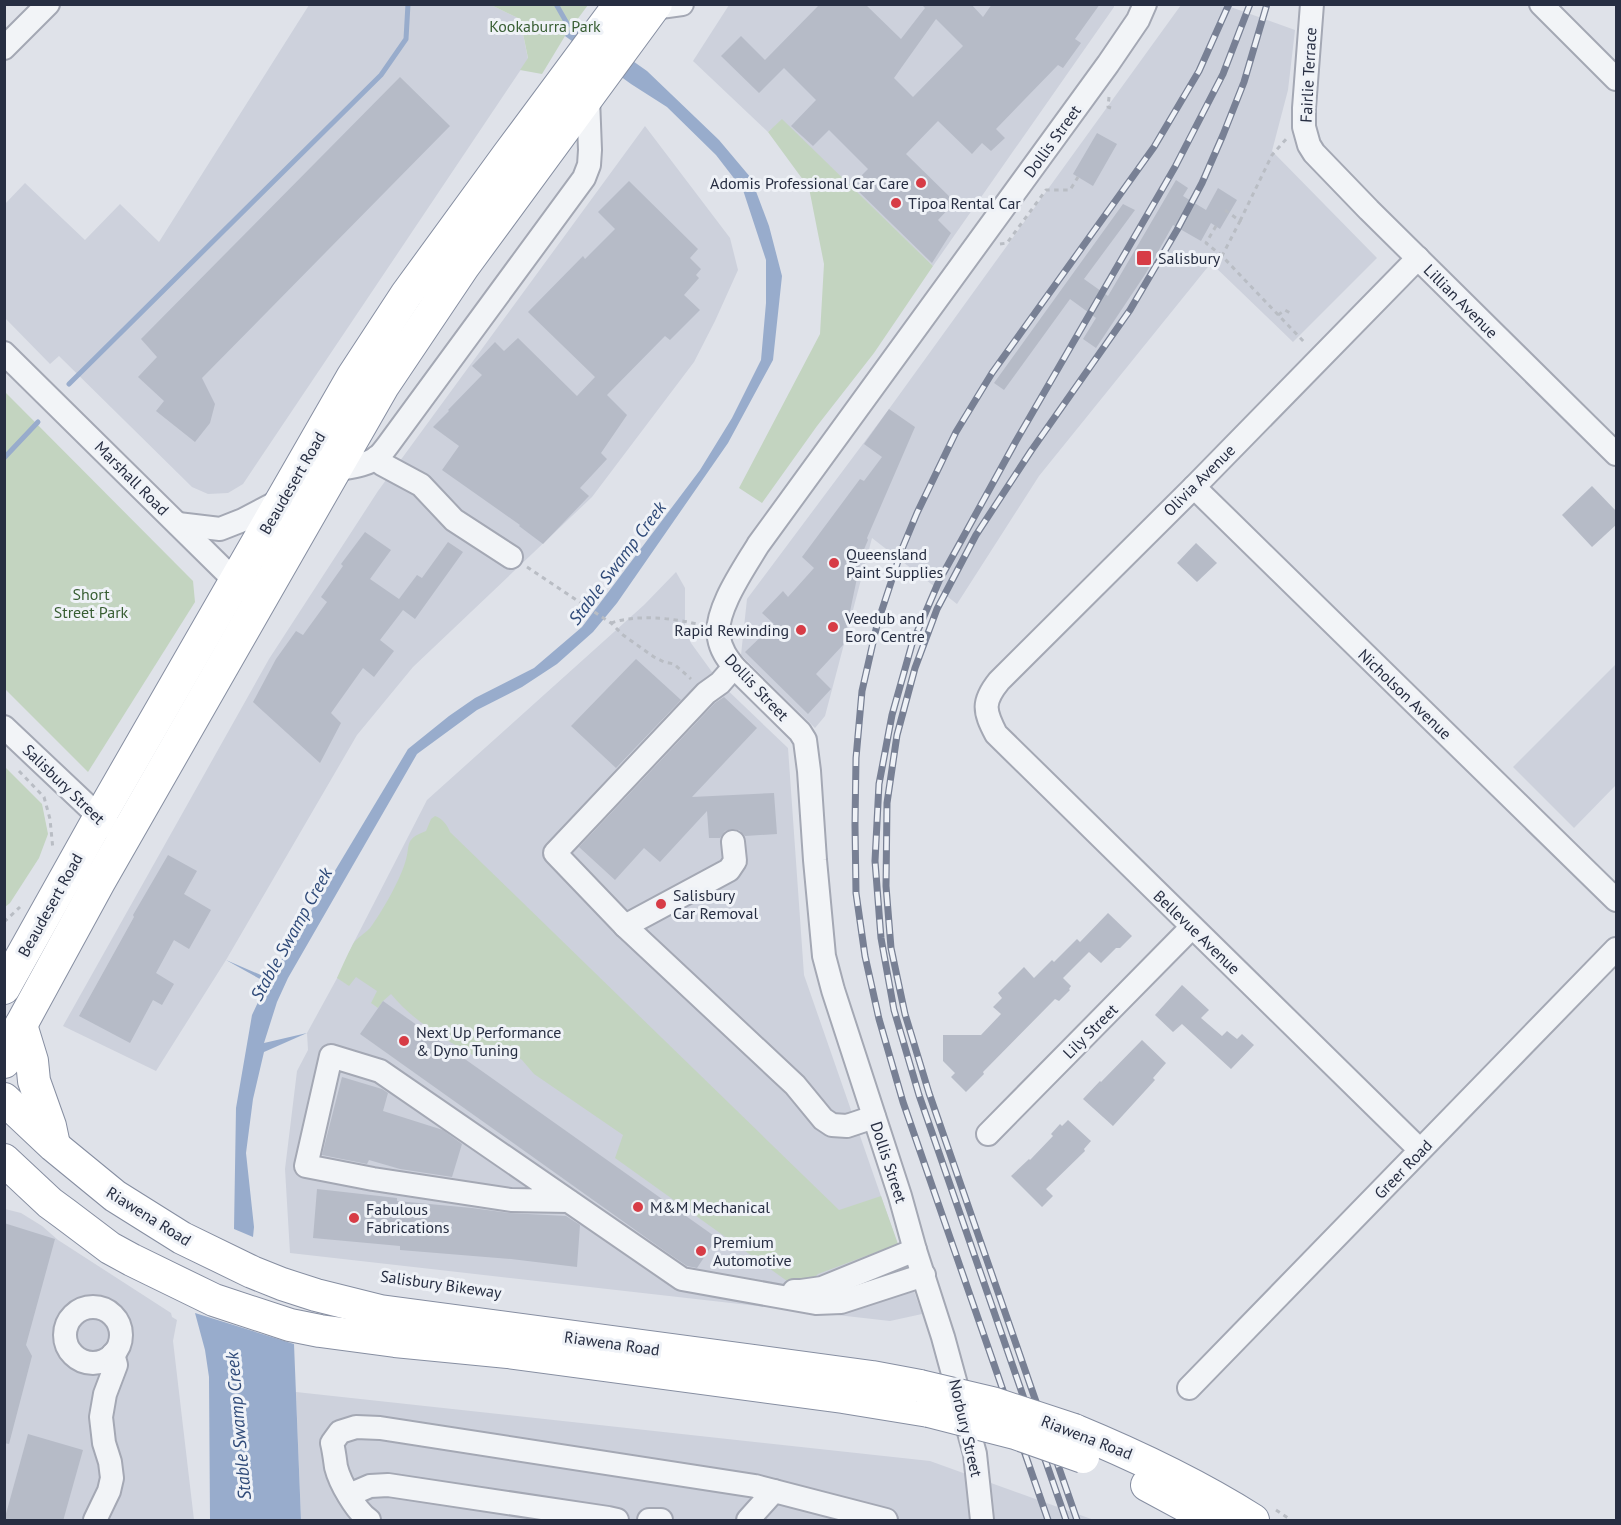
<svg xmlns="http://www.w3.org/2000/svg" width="1621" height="1525" font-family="'PT Sans',sans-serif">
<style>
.built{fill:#cdd1dc}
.green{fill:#c3d4c0}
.water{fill:#98accc}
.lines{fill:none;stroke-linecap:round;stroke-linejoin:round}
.stream{stroke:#98accc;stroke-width:5}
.building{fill:#b6bbc7;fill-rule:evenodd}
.minor-casing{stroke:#a4a8b4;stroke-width:26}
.highway-casing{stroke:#868ea1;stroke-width:34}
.path{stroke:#b9bdc4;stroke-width:3;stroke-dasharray:4.5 4.5;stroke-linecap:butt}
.minor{stroke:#f2f4f7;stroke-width:22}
.highway{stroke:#fff;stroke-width:32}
.rail-casing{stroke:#788094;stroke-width:7}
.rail{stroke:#eff2f7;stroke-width:4.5;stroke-dasharray:14;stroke-linecap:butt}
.highway-bridge-casing{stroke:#868ea1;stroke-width:34;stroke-linecap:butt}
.highway-bridge{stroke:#fff;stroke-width:32}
.poi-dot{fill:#d73c46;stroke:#eff2f7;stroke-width:2}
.labels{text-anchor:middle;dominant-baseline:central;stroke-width:6;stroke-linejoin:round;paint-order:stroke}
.park-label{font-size:16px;fill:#385e33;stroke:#eff2f7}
.street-label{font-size:16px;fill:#272e42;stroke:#eff2f7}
.poi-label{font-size:16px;fill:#272e42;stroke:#eff2f7;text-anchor:start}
.water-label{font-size:18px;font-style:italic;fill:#2e4978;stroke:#eff2f7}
</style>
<rect width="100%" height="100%" fill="#dfe2e9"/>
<g class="built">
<path d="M1114 4V7L933 266 782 120 768 132 693 61 729 5Z"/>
<path d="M309 5H491L520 19 528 59 243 484 228 493 208 494 192 487 59 356 50 364 5 318 4 205 25 183 85 240 120 204 159 242Z"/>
<path d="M1181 5H1225L1295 30 1288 90 1272 151 1377 258 1293 342 1211 263 1039 476 957 604 872 538 825 716 815 728 741 655 747 599 889 409Z"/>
<path d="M645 126 730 238 738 270 715 321 694 362 592 497 413 667 357 735 226 960 156 1071 63 1026 269 659 378 491Z"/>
<path d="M676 572 685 588V628L691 643 720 683 788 748 804 975 922 1314 890 1321 290 1253 285 1169 297 1071 308 1050 307 1033 341 971 354 942 427 800 644 605Z"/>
<path d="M1616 664V785L1574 828 1513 767Z"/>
<path d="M5 1209 21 1213 42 1226 58 1240 171 1313 172 1317 177 1320 173 1341 194 1520H5Z"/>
<path d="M296 1392 930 1461 1094 1520H301Z"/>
</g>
<g class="green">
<path d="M491 5H588L565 36 542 74 520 70 528 58 520 19Z"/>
<path d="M782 119 933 266 874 353 817 426 762 503 739 488 820 334 824 264 809 188 768 132Z"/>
<path d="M5 392 193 581 195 602 88 772 5 689Z"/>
<path d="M5 767 42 804 48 834 39 858 10 903 5 907Z"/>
<path d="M435 816C442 818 448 826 450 832L839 1210 881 1196 898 1244 818 1274 801 1291 615 1158 623 1135 534 1074 522 1060 503 1047 493 1048 476 1057C445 1039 414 1022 391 994L383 1001 378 1008 371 1003 377 991 356 977 349 986 337 978C342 967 347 955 353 944 357 937 365 934 370 928 382 912 397 885 404 866 412 845 402 840 426 831L431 819Z"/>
</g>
<g class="water">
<path d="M576 21 647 71 719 140 751 178 769 226 782 276 773 360 728 443 617 603 593 632 557 664 522 687 477 710 417 754 288 978 277 1002 264 1043 307 1033 264 1052 253 1099 246 1153 254 1227 253 1237 234 1229 236 1108 252 1015 267 983 226 960 270 979 408 749 449 716 475 698 534 668 582 627 700 470 732 418 761 360 766 303V260L743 190 716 155 667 107 631 84 565 36Z"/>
<path d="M195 1313 294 1344 301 1520H210L209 1377 205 1350Z"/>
</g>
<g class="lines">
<g class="stream">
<path d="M556 4 568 25"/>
<path d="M69 384 381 75 406 39 408 4"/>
<path d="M4 458 38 422"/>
</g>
</g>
<g class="building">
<path d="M820 4H865L901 39 925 8 921 4H971L983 17 992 4H1100L1075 39 1081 43 1063 68 1058 65 996 129 1005 138 991 151 982 143 972 154 938 121 906 154 955 202 938 220 951 233 932 263 852 185 868 169 829 130 813 146 791 126 816 100 784 68 759 93 721 56 741 36 765 60ZM936 19 963 46 913 97 894 78Z"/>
<path d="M400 77 450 126 202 378 215 404 210 423 195 442 156 411 164 401 138 377 157 357 141 339Z"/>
<path d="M1097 133 1117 144 1093 186 1073 174Z"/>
<path d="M1176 180 1188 188 1183 196 1206 210 1218 188 1237 200 1220 229 1211 223 1201 241 1173 225 1146 273 1096 348 1083 339 1096 318 1070 299 1004 390 994 383 1123 204 1135 210 1084 279 1108 296Z"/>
<path d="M629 181 698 249 690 258 701 269 696 275 699 278 684 295 700 310 670 340 665 336 607 395 627 415 601 453 607 459 580 488 589 496 543 544 519 526 520 525 442 470 459 446 433 427 449 411 448 410 482 375 472 366 495 342 504 351 518 338 577 396 595 377 528 312 583 256 585 259 615 229 598 212Z"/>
<path d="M889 409 915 427 867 538 868 540 862 554 843 645 816 674 831 689 808 714 745 652 774 624 762 613 783 591 788 597 814 568 802 557 860 479 864 481 882 457 864 444Z"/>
<path d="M1592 486 1617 512V524L1592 547 1562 515Z"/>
<path d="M365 532 391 550 370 579 399 599 417 575 422 578 448 542 463 552 415 619 403 610 380 640 394 651 374 677 363 668 331 713 341 723 320 763 253 702 276 659 296 631 303 635 327 602 321 597 343 566 341 564Z"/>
<path d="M1196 543 1217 563 1197 582 1177 563Z"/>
<path d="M636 659 681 700 616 768 571 726Z"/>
<path d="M724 697 757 728 692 797 774 793 777 834 745 836 739 830 732 829 725 831 720 838H709L707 811 660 862 644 848 615 880 579 847 715 703Z"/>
<path d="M168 855 197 871 184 894 211 910 189 949 174 940 156 973 174 984 162 1005 153 1000 130 1043 79 1016 134 917 133 915Z"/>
<path d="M1108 913 1132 936 1120 948H1116L1101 963 1089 952 1063 978 1071 986 1069 989 1070 990 1059 1001 1055 999 983 1072 984 1074 966 1092 951 1077 955 1073 943 1061V1035H981L1001 1014 993 1007 1002 998 998 993 1024 967 1034 978 1052 960 1054 962 1077 939 1080 942Z"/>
<path d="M1182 985 1209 1010 1201 1018 1222 1036 1227 1031 1237 1039 1242 1034 1254 1045 1231 1069 1182 1024 1173 1032 1155 1015Z"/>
<path d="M383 1001 717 1238 697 1268 687 1266 662 1249 360 1034Z"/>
<path d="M1142 1040 1166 1063 1153 1078 1155 1080 1113 1126 1083 1099 1100 1081 1101 1082Z"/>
<path d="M342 1077 382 1089 388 1093 383 1111 443 1130 462 1144 452 1177 400 1169 369 1160 367 1164 322 1155Z"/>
<path d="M1068 1120 1091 1141 1084 1149 1085 1151 1046 1189 1053 1196 1042 1207 1011 1176 1029 1159 1030 1160 1053 1136 1051 1134 1060 1124 1062 1126Z"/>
<path d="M317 1189 397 1198V1201L472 1208 509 1213 566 1216 580 1225 577 1267 511 1259 400 1250V1246L313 1238Z"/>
<path d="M4 1223 55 1239 26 1345 32 1356 9 1444 4 1443Z"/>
<path d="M28 1434 83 1450 63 1521H4Z"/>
</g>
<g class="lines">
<g class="minor-casing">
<g id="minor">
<path d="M1312 4 1304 108V127L1309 145 1314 153 1369 210 1616 454"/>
<path d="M1541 4 1616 79"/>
<path d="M653 8 682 4"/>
<path d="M4 48 48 4"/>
<path d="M1418 258 1194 487 999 681C982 702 984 711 996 734L1420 1150"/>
<path d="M4 353 225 571 245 589"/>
<path d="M377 457 382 464 421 485 454 520 511 557"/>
<path d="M334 470C348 467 366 466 378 457 381 454 385 449 388 445L584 178 589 165 590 150 588 98"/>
<path d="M1194 487 1616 900"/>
<path d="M178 524 220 529 243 520 283 499"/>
<path d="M734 667 720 683 706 693 555 853 625 926 795 1085 823 1119 832 1125 847 1126 874 1117"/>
<path d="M4 727 110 827"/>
<path d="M625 926 729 870 735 861 733 842"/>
<path d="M988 1134 1192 927"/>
<path d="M569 1201 511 1200 373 1179 306 1166 331 1056 380 1071 682 1279 816 1303 841 1302 924 1275"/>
<path d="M794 1291H801L822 1288 915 1250"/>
<circle cx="93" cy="1335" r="28"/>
<path d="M1189 1388 1616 949"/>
<path d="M349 1495 370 1486 388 1485 608 1518 617 1520"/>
<path d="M95 1520 109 1491 112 1478 110 1462 104 1443 101 1417 105 1394 116 1365 113 1354"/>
<path d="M369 1520C356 1511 340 1483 336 1467 335 1460 334 1451 332 1443L340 1432 356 1427 380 1428 755 1486 886 1520"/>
<path d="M649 1520H661"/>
<path d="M748 1520 774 1491"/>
<path d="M982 1520 975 1454 943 1337 915 1250 900 1196 833 990 824 956 815 860 809 771 805 740 800 732 734 667C727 658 721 650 719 638 713 612 745 567 758 545L1108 64 1138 20 1145 4"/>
</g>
</g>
<g class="highway-casing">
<g id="highway">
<path d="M4 988 99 818 353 376 406 295 508 155 620 4"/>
<path d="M21 1025 32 1061 34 1081 50 1126 54 1145"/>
<path d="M4 1062 21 1025 99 882 383 386 463 267 656 4"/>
<path d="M4 1099 54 1146 115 1196 182 1238 252 1272 282 1284 316 1295 380 1311 872 1377 920 1386"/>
<path d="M4 1160 50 1203 65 1214 110 1248 132 1260 214 1300 290 1325 320 1331 395 1341 508 1352 843 1397 929 1411"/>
<path d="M1074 1430C1137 1456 1196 1484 1253 1520"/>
<path d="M1147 1485 1212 1520"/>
</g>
</g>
<g class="path">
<path d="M1109 97 1108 107 1111 108"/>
<path d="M1225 210 1240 221 1222 256 1306 344"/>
<path d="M1240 221 1272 155 1287 138"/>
<path d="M1216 226 1206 243 1222 256"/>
<path d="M1000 244 1007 243 1046 190H1070L1078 177"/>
<path d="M1278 315 1285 310 1292 314"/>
<path d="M527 567 611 623 623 635 654 657 664 662 674 664 691 679"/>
<path d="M611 623C637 614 674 618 701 625"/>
<path d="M19 771 44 797 50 819 53 850"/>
<path d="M4 922 20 907"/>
<path d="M1276 1510 1291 1520"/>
</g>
<use href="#minor" class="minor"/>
<use href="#highway" class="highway"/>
<g class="rail-casing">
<g id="rail">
<path d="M1048 1520 903 1102 879 1019 865 956 856 893 855 825 856 758 862 691 877 625 902 549 917 513 956 432 992 373 1154 147 1199 71 1229 4"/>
<path d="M1066 1520 919 1095 894 1010 881 938 875 861 879 784 892 715 912 644 939 581 1016 441 1175 167 1223 74 1250 4"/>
<path d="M1077 1520 929 1093 905 1014 891 948 886 886 887 803 897 735 915 668 937 609 976 535 1031 451 1130 310 1177 230 1202 183 1223 135 1244 82 1267 4"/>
</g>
</g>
<use href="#rail" class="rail"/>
<g class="highway-bridge-casing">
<g id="highway-bridge">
<path d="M920 1386 992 1403 1074 1430"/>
<path d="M929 1411 1015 1433 1083 1457"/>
</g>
</g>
<use href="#highway-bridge" class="highway-bridge"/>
</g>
<g class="poi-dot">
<circle cx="921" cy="183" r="6"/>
<circle cx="896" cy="203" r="6"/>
<rect x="1136" y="250" width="16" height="16" rx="3"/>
<circle cx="834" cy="563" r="6"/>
<circle cx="833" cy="627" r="6"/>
<circle cx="801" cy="630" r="6"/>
<circle cx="661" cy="904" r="6"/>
<circle cx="404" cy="1041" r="6"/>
<circle cx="638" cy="1207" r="6"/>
<circle cx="354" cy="1218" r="6"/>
<circle cx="701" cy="1251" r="6"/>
</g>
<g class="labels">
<g class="park-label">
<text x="545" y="26">Kookaburra Park</text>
<text x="91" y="594">Short<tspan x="91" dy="18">Street Park</tspan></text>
</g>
<g class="street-label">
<text transform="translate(1308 75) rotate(-87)">Fairlie Terrace</text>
<text transform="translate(1052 141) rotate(-54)">Dollis Street</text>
<text transform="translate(1461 301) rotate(45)">Lillian Avenue</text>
<text transform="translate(132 478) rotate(45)">Marshall Road</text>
<text transform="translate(1199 480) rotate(-45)">Olivia Avenue</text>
<text transform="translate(292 483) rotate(-60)">Beaudesert Road</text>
<text transform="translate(757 687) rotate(47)">Dollis Street</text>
<text transform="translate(1405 694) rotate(44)">Nicholson Avenue</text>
<text transform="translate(64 784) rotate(44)">Salisbury Street</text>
<text transform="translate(50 905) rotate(-61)">Beaudesert Road</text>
<text transform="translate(1197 932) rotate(44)">Bellevue Avenue</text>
<text transform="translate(1090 1031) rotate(-45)">Lily Street</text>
<text transform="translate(889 1162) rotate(72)">Dollis Street</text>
<text transform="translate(1403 1169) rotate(-46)">Greer Road</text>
<text transform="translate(149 1216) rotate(32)">Riawena Road</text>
<text transform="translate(441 1284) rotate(8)">Salisbury Bikeway</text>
<text transform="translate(612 1343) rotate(8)">Riawena Road</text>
<text transform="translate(966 1428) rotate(77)">Norbury Street</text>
<text transform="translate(1087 1437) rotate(21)">Riawena Road</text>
</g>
<g class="poi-label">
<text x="909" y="183" text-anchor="end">Adomis Professional Car Care</text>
<text x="908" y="203">Tipoa Rental Car</text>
<text x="1158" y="258">Salisbury</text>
<text x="846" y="554">Queensland<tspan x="846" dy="18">Paint Supplies</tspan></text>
<text x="845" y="618">Veedub and<tspan x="845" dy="18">Eoro Centre</tspan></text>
<text x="789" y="630" text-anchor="end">Rapid Rewinding</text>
<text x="673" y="895">Salisbury<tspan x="673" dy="18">Car Removal</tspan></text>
<text x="416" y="1032">Next Up Performance<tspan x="416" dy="18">&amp; Dyno Tuning</tspan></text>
<text x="650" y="1207">M&amp;M Mechanical</text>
<text x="366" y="1209">Fabulous<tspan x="366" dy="18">Fabrications</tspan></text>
<text x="713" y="1242">Premium<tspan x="713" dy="18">Automotive</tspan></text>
</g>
<g class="water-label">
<text transform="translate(617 563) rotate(-53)">Stable Swamp Creek</text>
<text transform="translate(291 934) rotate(-61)">Stable Swamp Creek</text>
<text transform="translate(238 1426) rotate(-95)">Stable Swamp Creek</text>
</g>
</g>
<rect width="1621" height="1525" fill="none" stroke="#272e42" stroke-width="12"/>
</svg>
